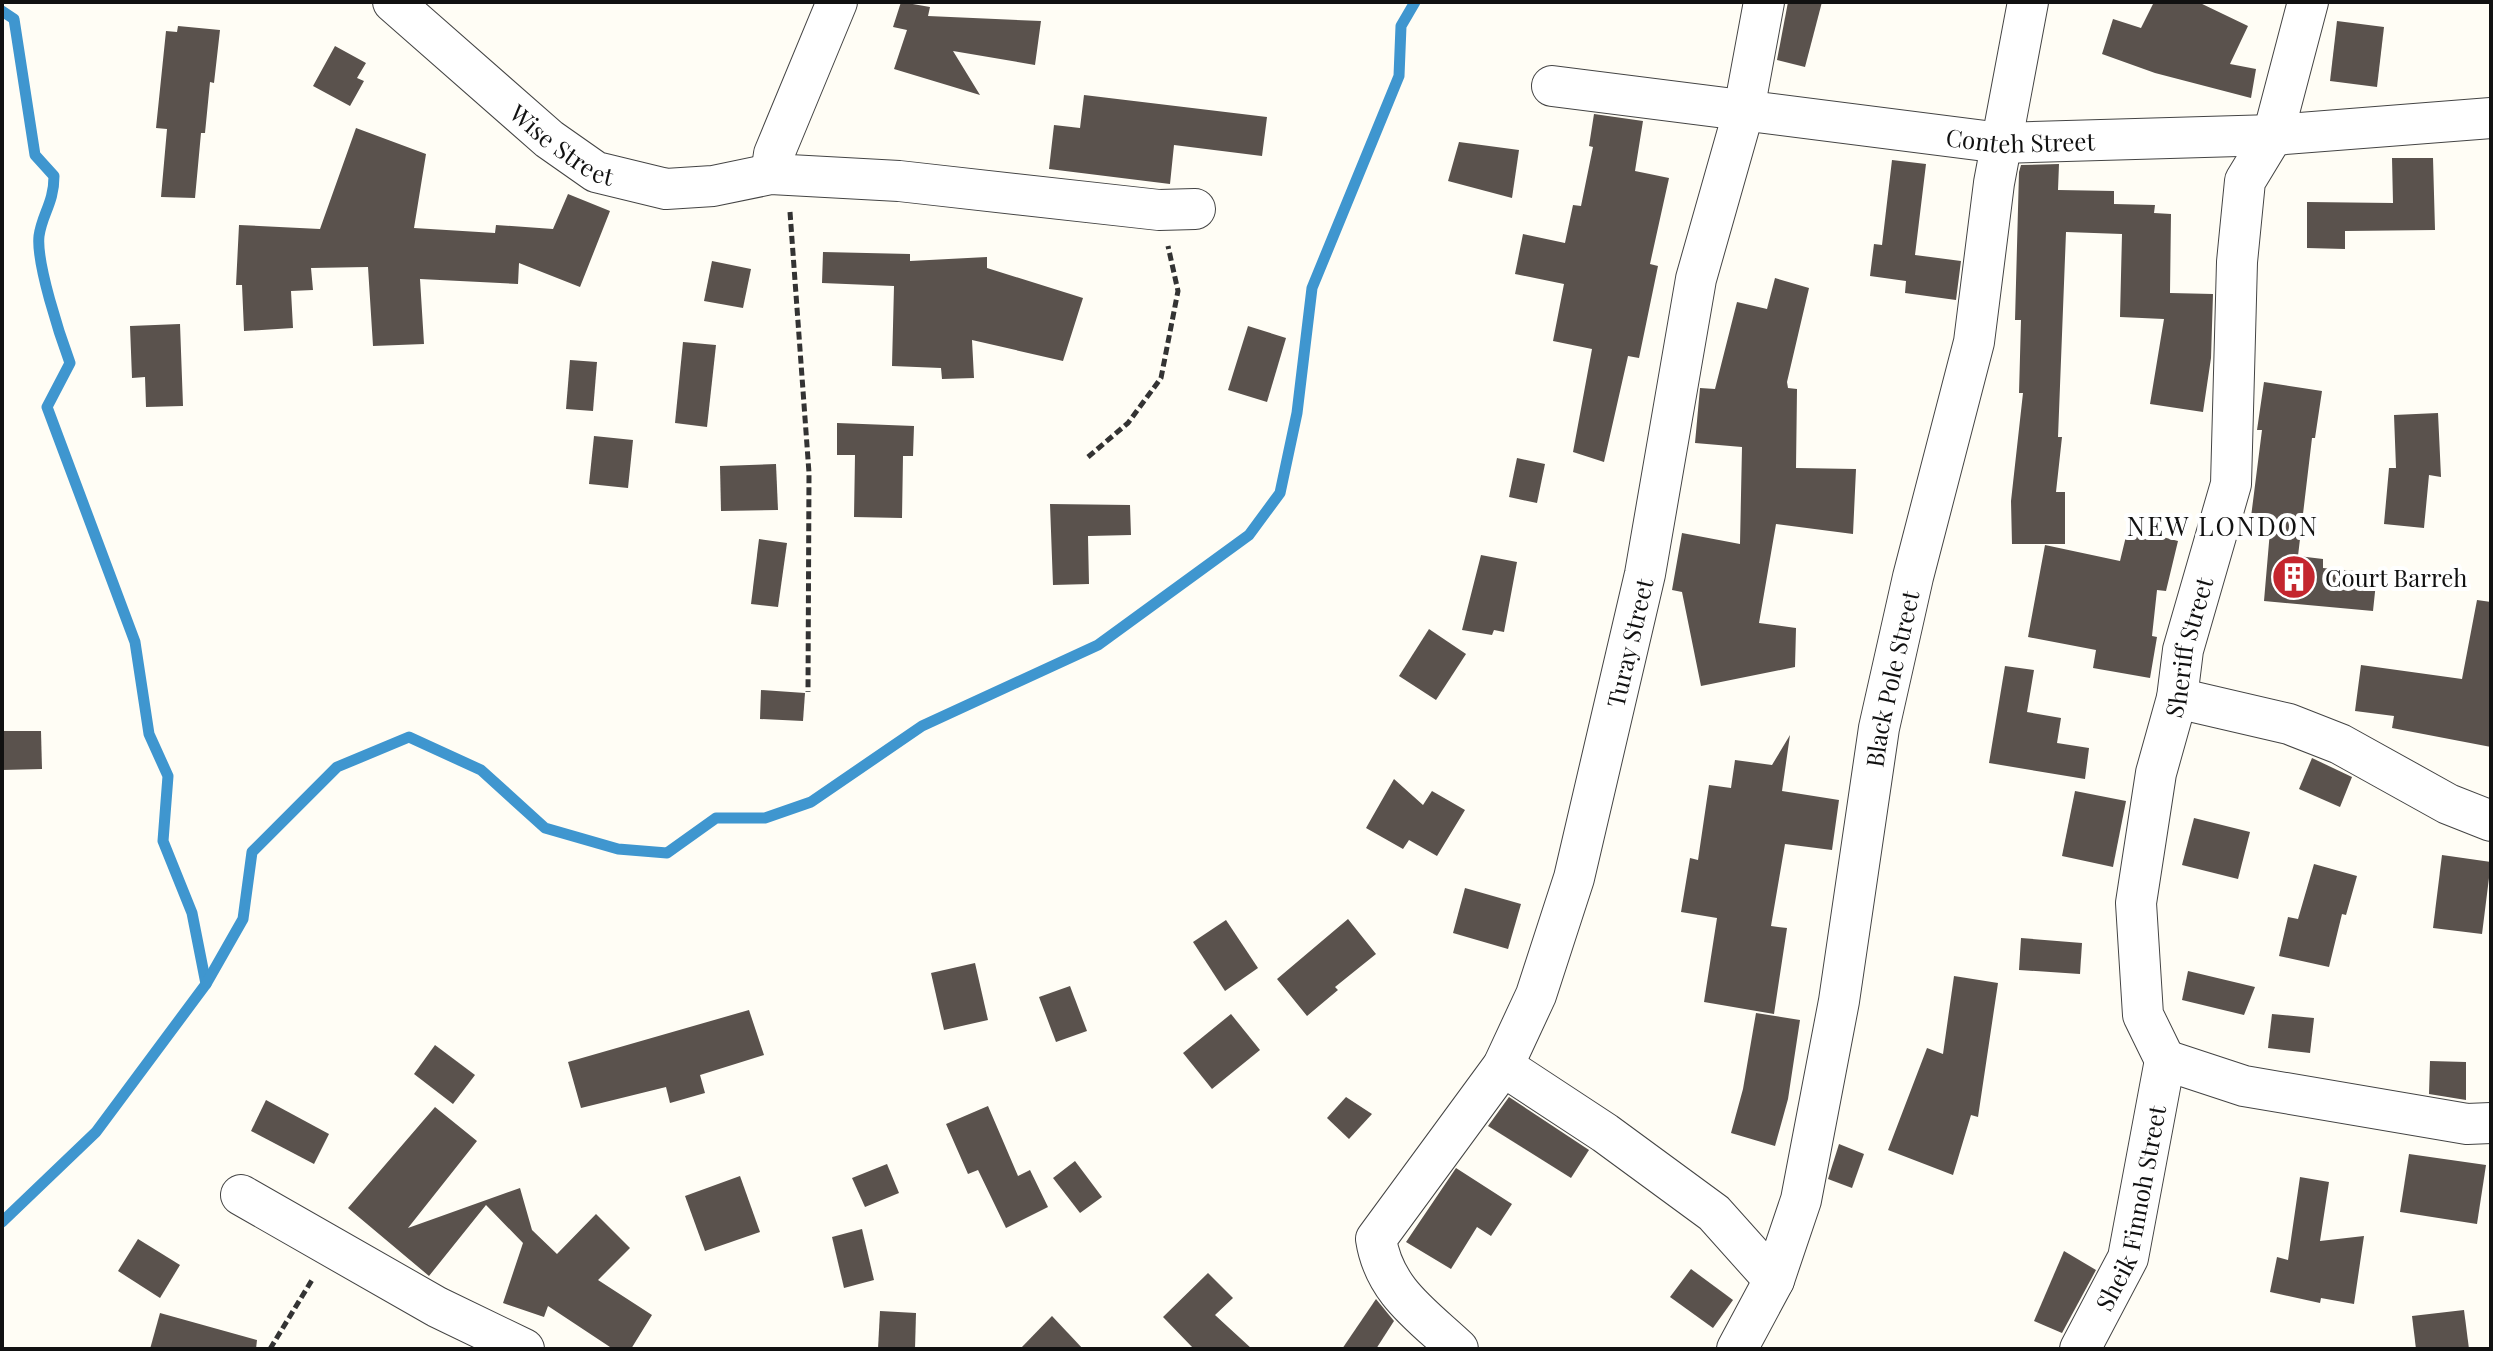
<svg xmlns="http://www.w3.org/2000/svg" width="2493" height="1351" font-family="'Playfair Display',serif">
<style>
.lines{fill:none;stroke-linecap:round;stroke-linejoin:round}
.stream{stroke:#3f96cf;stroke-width:11}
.building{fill:#5a524d}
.minor-casing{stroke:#444;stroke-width:42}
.path{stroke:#333;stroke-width:5;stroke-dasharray:8 4;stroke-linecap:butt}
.minor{stroke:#fff;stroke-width:40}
.labels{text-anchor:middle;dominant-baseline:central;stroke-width:8;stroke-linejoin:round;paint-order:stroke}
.street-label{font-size:24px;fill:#111;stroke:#fff}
.poi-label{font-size:24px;fill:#111;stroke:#fff;text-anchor:start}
.neighbourhood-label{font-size:26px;letter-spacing:2px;fill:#111;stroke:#fff}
</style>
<rect width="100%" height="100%" fill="#fffdf5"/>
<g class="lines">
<g class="stream">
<path d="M2 11 14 19 35 155 54 176C54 203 42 214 39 236 36 263 60 336 70 363L47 407 135 642 149 734 168 776 163 841 192 913 206 984"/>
<path d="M2 1222 96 1132 206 984 243 919 252 852 337 767 409 737 481 770 545 828 618 849 667 853 716 818H765L811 802 922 726 1098 645 1249 535 1280 493 1297 413 1312 288 1399 76 1401 26 1415 2"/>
</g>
</g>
<g class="building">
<path d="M901 2 930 7 928 16 1041 21 1035 65 953 51 980 95 894 69 907 30 893 27Z"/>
<path d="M1788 2H1822L1805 67 1777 60Z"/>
<path d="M2154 2H2198L2248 26 2230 64 2256 69 2251 98 2155 73 2102 54 2113 19 2141 28Z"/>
<path d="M2337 21 2384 27 2377 87 2330 81Z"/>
<path d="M178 26 220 30 214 83 210 82 205 133H201L195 198 161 197 167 129 156 128 166 31 177 32Z"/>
<path d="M335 46 366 63 357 78 364 81 350 106 313 86Z"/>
<path d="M1084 95 1267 117 1262 156 1174 145 1170 184 1049 169 1054 125 1080 128Z"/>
<path d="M1594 114 1643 121 1635 171 1669 178 1650 264 1658 266 1639 358 1628 356 1604 462 1573 452 1592 349 1553 341 1564 284 1515 274 1523 234 1565 243 1573 205 1581 206 1593 147 1589 146Z"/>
<path d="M356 128 426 154 414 228 495 233 496 225 553 229 568 194 610 211 580 287 519 263 518 284 420 279 424 344 373 346 368 267 311 268 313 290 291 291 293 328 244 331 242 285H236L239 225 320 229Z"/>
<path d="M1459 142 1519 150 1512 198 1448 181Z"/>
<path d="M2392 158H2433L2435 230 2345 231V249L2307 248V202L2393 203Z"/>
<path d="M1892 160 1926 164 1915 255 1961 261 1956 300 1905 293 1906 281 1870 276 1874 244 1882 245Z"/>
<path d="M2059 164 2058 190 2114 191V204L2155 205 2154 213 2171 214 2170 293 2213 294 2211 358 2203 412 2150 404 2164 319 2120 317 2122 234 2066 232 2058 437H2062L2056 492H2065V544H2012L2011 501 2023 393H2019L2021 320H2015L2019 172 2021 165Z"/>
<path d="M823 252 910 254V261L987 257V268L1083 298 1063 361 972 340 974 378 942 379 941 368 892 366 894 286 822 283Z"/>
<path d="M712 261 751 269 743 308 704 301Z"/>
<path d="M1775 278 1809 288 1787 382 1788 388 1797 389 1796 468 1856 469 1853 534 1776 524 1759 623 1796 628 1795 667 1701 686 1682 592 1672 590 1682 533 1740 544 1742 447 1695 443 1700 388 1715 389 1737 302 1767 309Z"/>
<path d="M180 324 183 406 146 407 145 377 132 378 130 326Z"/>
<path d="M1248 326 1286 338 1267 402 1228 390Z"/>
<path d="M683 342 716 345 707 427 675 423Z"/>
<path d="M570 360 597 362 593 411 566 409Z"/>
<path d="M2264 382 2322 391 2315 438H2312L2298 556 2323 559V568L2377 573 2373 611 2264 601 2271 519 2251 517 2262 430H2257Z"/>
<path d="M2438 413 2441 477 2429 475 2424 528 2384 524 2389 468H2396L2394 415Z"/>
<path d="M837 423 914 426 913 456H903L902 518 854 517 855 455H837Z"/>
<path d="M594 436 633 440 628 488 589 484Z"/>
<path d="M1517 458 1545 464 1537 503 1509 497Z"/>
<path d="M776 464 778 510 721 511 720 466Z"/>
<path d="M1050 504 1130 505 1131 535 1088 536 1089 584 1053 585Z"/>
<path d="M2128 528 2178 541 2166 591 2157 590 2152 636 2157 637 2150 678 2093 668 2096 650 2028 637 2045 545 2120 561Z"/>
<path d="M759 539 787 543 778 607 751 604Z"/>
<path d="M1481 555 1517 562 1504 632 1494 630 1492 635 1462 630Z"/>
<path d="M2477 600 2491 602V747L2392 728 2394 716 2355 711 2361 665 2462 679Z"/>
<path d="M1429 629 1466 654 1436 700 1399 676Z"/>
<path d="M2005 666 2034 670 2027 712 2061 718 2057 743 2089 748 2085 779 1989 763Z"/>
<path d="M761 690 805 693 803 721 760 719Z"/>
<path d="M2 731H41L42 769 2 770Z"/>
<path d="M1790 735 1782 791 1839 800 1832 850 1785 844 1771 926 1787 928 1774 1014 1704 1002 1717 918 1681 912 1690 858 1698 860 1709 785 1731 788 1735 760 1772 765Z"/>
<path d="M2312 758 2352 777 2340 807 2299 789Z"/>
<path d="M1394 779 1423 805 1432 791 1465 810 1437 856 1409 840 1403 849 1366 828Z"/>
<path d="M2075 791 2126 801 2113 867 2062 856Z"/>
<path d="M2194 818 2250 832 2238 879 2182 865Z"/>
<path d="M2442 855 2491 862 2482 934 2433 928Z"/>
<path d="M2314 864 2357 876 2346 915 2342 914 2329 967 2279 956 2288 917 2298 919Z"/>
<path d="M1465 888 1521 904 1508 949 1453 933Z"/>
<path d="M1348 919 1376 954 1335 987 1338 990 1307 1016 1277 979Z"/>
<path d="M1226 920 1258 968 1225 991 1193 942Z"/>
<path d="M2021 938 2082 943 2080 974 2019 970Z"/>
<path d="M975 963 988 1020 944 1030 931 973Z"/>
<path d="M2188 971 2255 987 2244 1015 2182 1000Z"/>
<path d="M1954 976 1998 983 1978 1117 1971 1115 1953 1175 1888 1150 1927 1048 1943 1054Z"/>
<path d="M1070 986 1087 1031 1056 1042 1039 997Z"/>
<path d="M749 1010 764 1055 700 1075 705 1093 670 1103 666 1087 581 1108 568 1062Z"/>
<path d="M1756 1013 1800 1020 1788 1099 1775 1146 1731 1133 1743 1089Z"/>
<path d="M1231 1014 1260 1050 1212 1089 1183 1053Z"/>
<path d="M2272 1014 2314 1018 2310 1053 2268 1048Z"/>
<path d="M435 1045 475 1075 453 1104 414 1074Z"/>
<path d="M2430 1061 2466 1062V1100L2429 1094Z"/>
<path d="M1346 1097 1372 1114 1349 1139 1327 1118Z"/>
<path d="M1509 1097 1589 1150 1571 1178 1488 1126Z"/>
<path d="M266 1100 329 1134 314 1164 251 1131Z"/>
<path d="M988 1106 1018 1176 1030 1170 1048 1207 1006 1228 978 1170 968 1174 946 1124Z"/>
<path d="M435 1107 477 1141 408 1228 520 1188 532 1230 557 1254 596 1214 630 1248 598 1280 652 1315 631 1349H613L548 1306 544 1317 503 1303 523 1243 486 1205 429 1276 348 1208Z"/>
<path d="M1839 1144 1864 1154 1852 1188 1828 1179Z"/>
<path d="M2409 1154 2486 1165 2477 1224 2400 1212Z"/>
<path d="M1075 1161 1102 1197 1080 1213 1053 1178Z"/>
<path d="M887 1164 899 1193 865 1207 852 1178Z"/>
<path d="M1456 1168 1512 1204 1491 1236 1477 1227 1451 1269 1406 1242Z"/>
<path d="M740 1176 760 1232 705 1251 685 1196Z"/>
<path d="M2300 1177 2329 1182 2320 1241 2364 1236 2354 1304 2321 1298 2320 1303 2270 1292 2277 1257 2288 1260Z"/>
<path d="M862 1229 874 1280 844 1288 832 1237Z"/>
<path d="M138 1239 180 1265 160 1298 118 1271Z"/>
<path d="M2064 1251 2096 1270 2062 1333 2034 1321Z"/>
<path d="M1691 1269 1733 1300 1713 1328 1670 1297Z"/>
<path d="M1208 1273 1233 1298 1215 1315 1252 1349H1194L1163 1317Z"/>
<path d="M1376 1299 1394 1321 1376 1349H1342Z"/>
<path d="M2464 1310 2469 1349H2416L2412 1316Z"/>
<path d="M880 1311 916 1313 915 1349H878Z"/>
<path d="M160 1313 257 1340 256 1349H150Z"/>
<path d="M1052 1316 1083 1349H1020Z"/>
</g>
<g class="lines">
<g class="minor-casing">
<g id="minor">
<path id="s1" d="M393 2 549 139 596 172 666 189 713 186 771 174 899 181 1159 210 1195 209"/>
<path id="s2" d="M1552 86 2001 143 2273 135 2491 118"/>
<path d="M771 174 774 154 837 2"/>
<path d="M2177 698 2289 724 2340 744 2448 804 2491 821"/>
<path id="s3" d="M2165 1060 2143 1015 2136 903 2156 773 2177 698 2183 650 2231 484 2237 262 2245 181 2273 135 2308 2"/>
<path d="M2165 1060 2244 1086 2467 1124 2491 1123"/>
<path d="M1503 1066 1605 1133 1714 1213 1774 1280"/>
<path d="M241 1195 437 1307 524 1349"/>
<path id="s4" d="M1458 1349C1422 1315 1384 1291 1376 1239L1503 1066 1536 995 1574 878 1645 574 1696 279 1744 110 1764 2"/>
<path id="s5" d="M1737 1349 1774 1280 1801 1200 1839 1001 1879 728 1913 577 1974 342 1994 183 2028 2"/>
<path id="s6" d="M2080 1349 2128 1258 2165 1060"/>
</g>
</g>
<g class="path">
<path d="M790 212 809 473 808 692"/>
<path d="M1088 457 1128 423 1161 378 1178 291 1168 246"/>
<path d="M270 1349 312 1280"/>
</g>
<use href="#minor" class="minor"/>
</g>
<defs>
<g id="building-disc" transform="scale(2.3)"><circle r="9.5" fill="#c4262e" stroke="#fff"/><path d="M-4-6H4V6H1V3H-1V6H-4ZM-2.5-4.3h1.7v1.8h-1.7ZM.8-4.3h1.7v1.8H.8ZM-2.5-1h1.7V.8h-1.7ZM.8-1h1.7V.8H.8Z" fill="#fff"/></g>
</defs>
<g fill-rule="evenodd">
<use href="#building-disc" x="2294" y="577"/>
</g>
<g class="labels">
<g class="street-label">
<text stroke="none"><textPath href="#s2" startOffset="472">Conteh Street</textPath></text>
<text stroke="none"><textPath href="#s1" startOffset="222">Wise Street</textPath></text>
<text stroke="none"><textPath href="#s4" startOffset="798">Turay Street</textPath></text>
<text stroke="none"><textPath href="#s3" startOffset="424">Sheriff Street</textPath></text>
<text stroke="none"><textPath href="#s5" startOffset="692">Black Pole Street</textPath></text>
<text stroke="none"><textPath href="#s6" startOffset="152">Sheik Finnoh Street</textPath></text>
</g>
<g class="poi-label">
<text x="2325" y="577">Court Barreh</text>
</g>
<g class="neighbourhood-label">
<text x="2223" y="525">NEW LONDON</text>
</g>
</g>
<rect width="2493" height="1351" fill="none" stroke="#111111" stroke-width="8"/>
</svg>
